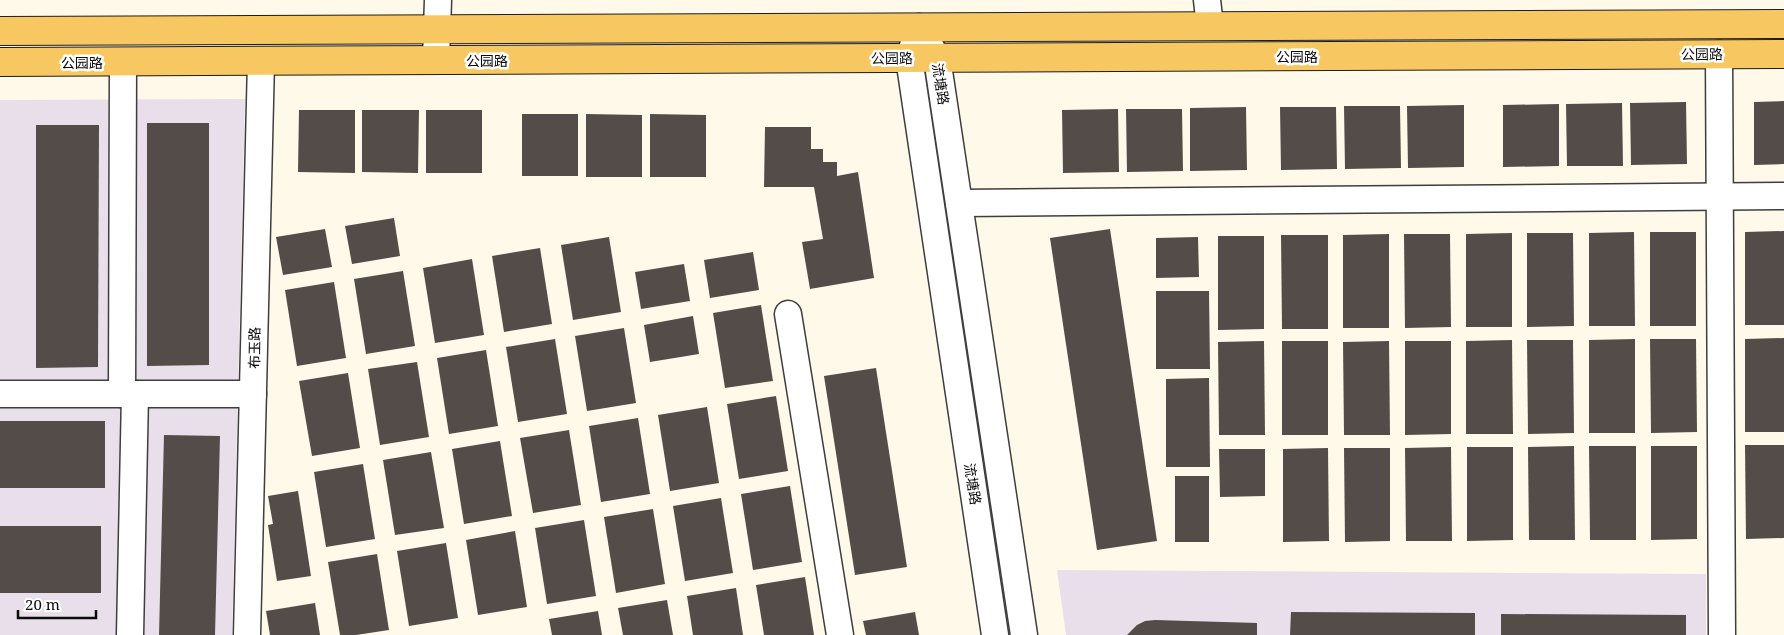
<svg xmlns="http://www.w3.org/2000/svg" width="1784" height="635" font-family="'Noto Serif','Noto Sans SC',serif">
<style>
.industrial{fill:#e8dfea}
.building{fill:#544c48}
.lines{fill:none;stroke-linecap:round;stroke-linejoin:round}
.minor-casing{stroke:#3e3e3e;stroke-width:29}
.major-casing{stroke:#1c1c1c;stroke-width:30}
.minor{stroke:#fff;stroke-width:26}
.major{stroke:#f7c862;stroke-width:28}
.labels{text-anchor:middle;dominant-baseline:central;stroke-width:5;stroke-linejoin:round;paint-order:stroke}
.street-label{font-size:14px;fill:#0b0b0b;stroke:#fff}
</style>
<rect width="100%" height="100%" fill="#fff9ea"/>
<g class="industrial">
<path d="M245 99 232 635H0V100Z"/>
<path d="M1057 570 1706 574V635H1066Z"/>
</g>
<g class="building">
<path d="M1784 101V164L1754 165V102Z"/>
<path d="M1686 102 1687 164 1631 165 1630 103Z"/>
<path d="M1622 103 1623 166H1567L1566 104Z"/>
<path d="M1559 104V166L1503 167V105Z"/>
<path d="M1464 105V167L1408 168 1407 106Z"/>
<path d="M1344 106H1400L1401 168 1345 169Z"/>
<path d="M1246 107 1247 170 1190 171V108Z"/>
<path d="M1280 107H1336L1337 169 1281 170Z"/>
<path d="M1118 109 1119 172 1063 173 1062 110Z"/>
<path d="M1126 109H1182L1183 171 1127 172Z"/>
<path d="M299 110H355V173L298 172Z"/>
<path d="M362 110H419L418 173 362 172Z"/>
<rect x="426" y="110" width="56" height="63"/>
<rect x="522" y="114" width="56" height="62"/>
<path d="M586 114 642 115V177H586Z"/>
<path d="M650 114 706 115V177H650Z"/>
<path d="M147 123H209V365L147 366Z"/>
<path d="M36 125H99L98 367 36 368Z"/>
<path d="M765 127H811V149H823V162H837V176L858 172 874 278 810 289 802 242 823 239 814 187H764Z"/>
<path d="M394 218 400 256 352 264 345 226Z"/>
<path d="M325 229 332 267 283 275 276 237Z"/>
<path d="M1110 229 1157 541 1097 550 1050 238Z"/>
<path d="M1784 231V325H1745V232Z"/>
<path d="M1634 232 1635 326H1589V233Z"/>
<rect x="1650" y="232" width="46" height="94"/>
<path d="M1512 233V327H1466V234Z"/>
<path d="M1527 233H1573L1574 326 1527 327Z"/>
<path d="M1389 234V328H1343V235Z"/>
<path d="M1404 234H1450L1451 327 1405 328Z"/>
<path d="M1281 235H1328V329H1282Z"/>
<path d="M1218 236H1264V329L1218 330Z"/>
<path d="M609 237 621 312 573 320 561 245Z"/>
<path d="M1198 237 1199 277 1156 278V238Z"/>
<path d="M540 248 552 324 504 332 492 256Z"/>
<path d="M753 252 759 290 710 298 704 260Z"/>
<path d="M472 259 484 335 435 343 423 268Z"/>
<path d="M684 264 690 301 641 309 635 272Z"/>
<path d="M403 271 415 346 366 354 354 279Z"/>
<path d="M334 282 346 358 297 366 285 290Z"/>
<path d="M1156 291H1209L1210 369H1156Z"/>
<path d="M761 305 773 381 725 388 713 313Z"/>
<path d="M693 316 699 354 650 362 644 325Z"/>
<path d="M624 328 636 403 587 411 575 336Z"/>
<path d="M1784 338V432H1745V339Z"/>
<path d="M555 339 567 414 518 422 506 347Z"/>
<path d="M1635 339V433H1589V340Z"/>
<path d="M1650 339H1696L1697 432 1651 433Z"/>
<path d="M1512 340 1513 434H1466V341Z"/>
<path d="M1527 340H1573L1574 433 1528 434Z"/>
<path d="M1264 341 1265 435H1219L1218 342Z"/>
<rect x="1282" y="341" width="46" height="94"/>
<path d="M1389 341 1390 435H1344L1343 342Z"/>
<path d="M1405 341H1451V434L1405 435Z"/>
<path d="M486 350 498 426 449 434 437 358Z"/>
<path d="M417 362 429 437 380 445 368 369Z"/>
<path d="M876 368 907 567 855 575 824 376Z"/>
<path d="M348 373 360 448 312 456 299 381Z"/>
<path d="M1209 378 1210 467H1166V379Z"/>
<path d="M776 396 788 471 739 479 727 404Z"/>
<path d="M707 407 719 483 670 491 658 415Z"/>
<path d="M638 418 650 494 601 502 589 426Z"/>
<rect x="0" y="421" width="105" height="67"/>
<path d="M569 430 581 505 533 513 520 438Z"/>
<path d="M164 435 220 436 215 635H159Z"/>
<path d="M500 441 512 516 464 524 452 449Z"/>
<path d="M1745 445H1784V538L1746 539Z"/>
<path d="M1574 446 1575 540H1529L1528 447Z"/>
<path d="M1589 446H1636V540H1590Z"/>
<path d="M1651 446H1697V539L1651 540Z"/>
<path d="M1451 447 1452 541H1406L1405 448Z"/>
<path d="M1467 447H1513V540L1467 541Z"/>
<path d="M1328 448 1329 541 1283 542V449Z"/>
<path d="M1344 448H1390V541L1345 542Z"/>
<path d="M1219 449H1265V496L1220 497Z"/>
<path d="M431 452 444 528 395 535 383 460Z"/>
<path d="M363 464 375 539 326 547 314 472Z"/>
<rect x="1175" y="476" width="34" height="66"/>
<path d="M790 486 802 562 753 570 741 494Z"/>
<path d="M298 491 311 576 277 581 268 525 273 524 268 496Z"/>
<path d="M721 498 733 573 685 581 673 506Z"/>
<path d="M653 509 665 584 616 593 604 517Z"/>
<path d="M584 520 596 596 547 604 535 528Z"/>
<rect x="0" y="526" width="101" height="67"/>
<path d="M515 531 527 607 478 615 466 540Z"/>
<path d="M446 543 458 618 409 626 397 551Z"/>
<path d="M377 554 389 630 356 635H340L328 562Z"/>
<path d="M805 577 814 635H764L756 585Z"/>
<path d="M736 588 743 635H693L687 596Z"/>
<path d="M667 600 673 635H623L618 608Z"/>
<path d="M315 603 320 635H270L266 611Z"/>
<path d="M598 611 602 635H552L549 619Z"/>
<path d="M915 612 919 635H866L863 621Z"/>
<path d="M1291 612 1475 613V635H1290Z"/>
<path d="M1501 614 1686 615V635H1501Z"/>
<path d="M1155 620 1257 623V635H1127L1137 625 1145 621Z"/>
</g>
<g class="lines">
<g class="minor-casing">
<g id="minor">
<path d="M1207 0 1210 26"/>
<path d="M919 27 937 58 1024 635"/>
<path d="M916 37 909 58 995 635"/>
<path d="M1719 54 1722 635"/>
<path d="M436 60 438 0"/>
<path d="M959 203 1784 196"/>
<path d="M788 314 840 635"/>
<path d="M0 394H253"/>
<path d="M122 394 123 62"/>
<path d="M130 635 135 394"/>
<path d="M247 635 261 61"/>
</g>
</g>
<g class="major-casing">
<g id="major">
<path d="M0 31 1784 24"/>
<path d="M0 62 1784 54"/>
</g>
</g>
<use href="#minor" class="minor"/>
<use href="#major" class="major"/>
</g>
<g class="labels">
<g class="street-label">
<text transform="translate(1702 54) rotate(-1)">公园路</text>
<text x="1297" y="56">公园路</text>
<text transform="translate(892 58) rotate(-1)">公园路</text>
<text x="487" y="60">公园路</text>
<text x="82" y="62">公园路</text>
<text transform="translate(941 84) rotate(81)">流塘路</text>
<text transform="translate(254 348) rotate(-89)">布玉路</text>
<text transform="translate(973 484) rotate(81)">流塘路</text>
</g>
</g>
<path d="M18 610v8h78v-8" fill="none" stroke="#0b0b0b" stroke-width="2.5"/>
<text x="25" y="610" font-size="15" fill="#0b0b0b" stroke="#ffffff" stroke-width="4" paint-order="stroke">20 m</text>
</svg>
